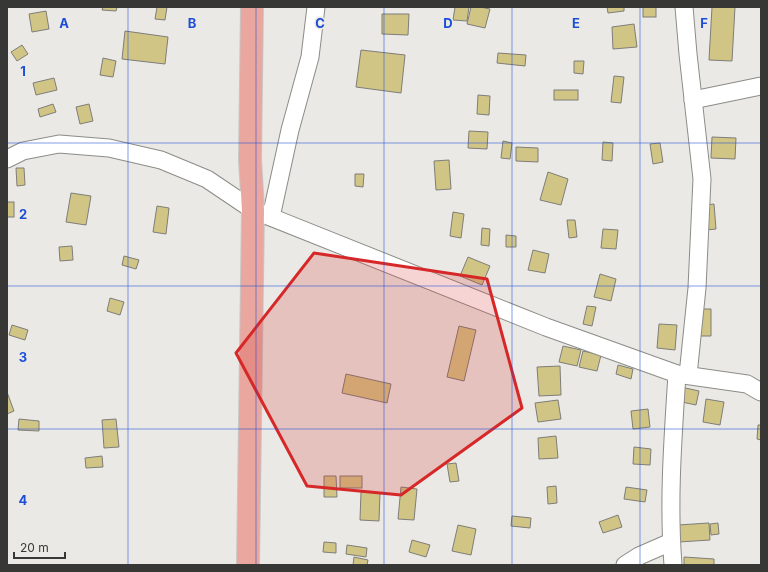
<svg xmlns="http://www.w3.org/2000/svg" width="768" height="572" font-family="Inter,sans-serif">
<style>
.building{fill:#d1c586;stroke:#7e7d79}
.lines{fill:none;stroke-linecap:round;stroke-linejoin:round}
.minor-casing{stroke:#8c8c87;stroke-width:19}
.primary-casing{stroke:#c7c7c6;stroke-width:24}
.minor{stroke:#fff;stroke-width:17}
.primary{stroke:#e9a79f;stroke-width:22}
.marked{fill:#d62828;fill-opacity:0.2;stroke:#d62828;stroke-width:3;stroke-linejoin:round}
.grid{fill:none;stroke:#1d4ed8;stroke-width:1;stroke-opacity:0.55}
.grid-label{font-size:13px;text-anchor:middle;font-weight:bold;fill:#1d4ed8;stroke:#eae9e5;stroke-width:3;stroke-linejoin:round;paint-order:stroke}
</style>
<rect width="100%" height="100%" fill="#eae9e5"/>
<g class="building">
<path d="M103 7H117L116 11 102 10Z"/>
<path d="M157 7H167L165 20 155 19Z"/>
<path d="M455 7H469L467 21 453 20Z"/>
<path d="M471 7H480L490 9 485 28 467 24Z"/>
<path d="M607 7H624V11L608 13Z"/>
<rect x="643" y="7" width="13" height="10"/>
<path d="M712 7H735L732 61 709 60Z"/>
<path d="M46 11 49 29 32 32 29 14Z"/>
<path d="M382 14H409L408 35 382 34Z"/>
<path d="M634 24 637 47 613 49 612 27Z"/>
<path d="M125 31 168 37 165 64 122 59Z"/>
<path d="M22 45 28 54 17 61 11 52Z"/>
<path d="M361 50 405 55 401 93 356 87Z"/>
<path d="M498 53 526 55 525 66 497 63Z"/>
<path d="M103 58 116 61 113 77 100 75Z"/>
<path d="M574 61H584L583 74 574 73Z"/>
<path d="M614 76 624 77 621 103 611 102Z"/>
<path d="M54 78 57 90 36 95 33 83Z"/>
<rect x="554" y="90" width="24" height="10"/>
<path d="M478 95 490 96 489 115 477 114Z"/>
<path d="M53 104 56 112 40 117 38 109Z"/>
<path d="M89 104 93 121 80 124 76 107Z"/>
<path d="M469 131 488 132 487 149 468 148Z"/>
<path d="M712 137 736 138 735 159 711 158Z"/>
<path d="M503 141 512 143 510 159 501 158Z"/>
<path d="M603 142 613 143 612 161 602 160Z"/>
<path d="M660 143 663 162 653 164 650 144Z"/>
<path d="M516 147 538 148V162L516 161Z"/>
<path d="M449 160 451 189 436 190 434 161Z"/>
<path d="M16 168H24L25 185 17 186Z"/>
<path d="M548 172 568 179 561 205 540 200Z"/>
<path d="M355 174H364L363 187 355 186Z"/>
<path d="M71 193 91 196 86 225 66 222Z"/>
<rect x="7" y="202" width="7" height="15"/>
<path d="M714 204 716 229 706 230 705 205Z"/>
<path d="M157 206 169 208 166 234 153 232Z"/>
<path d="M453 212 464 214 461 238 450 236Z"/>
<path d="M567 220H575L577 237 569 238Z"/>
<path d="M482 228 490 229 489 246 481 245Z"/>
<path d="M603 229 618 230 616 249 601 248Z"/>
<path d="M506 235 516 236V247H506Z"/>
<path d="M72 246 73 260 60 261 59 247Z"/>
<path d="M533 250 549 254 545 273 528 270Z"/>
<path d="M124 256 139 260 136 269 122 265Z"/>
<path d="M468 257 490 266 482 285 460 276Z"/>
<path d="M600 274 616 279 611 301 594 297Z"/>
<path d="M110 298 124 302 120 315 107 311Z"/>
<path d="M587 306 596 307 592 326 583 324Z"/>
<path d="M701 309H711V336H700Z"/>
<path d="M659 324 677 325 675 350 657 348Z"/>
<path d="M12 325 28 330 25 340 9 335Z"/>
<path d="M459 326 476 330 464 381 447 377Z"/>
<path d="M563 346 581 350 577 366 559 362Z"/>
<path d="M583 351 601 355 597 371 579 367Z"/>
<path d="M618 365 633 369 631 379 616 374Z"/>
<path d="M560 366 561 395 539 396 537 367Z"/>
<path d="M346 374 391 384 387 403 342 393Z"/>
<path d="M681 387 699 391 696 405 677 401Z"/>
<path d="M7 392 14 411 7 414Z"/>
<path d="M706 399 724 402 720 425 703 422Z"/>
<path d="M558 400 561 419 538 422 535 403Z"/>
<path d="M648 409 650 427 633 429 631 411Z"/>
<path d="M19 419 39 421V431L18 430Z"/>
<path d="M116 419 119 447 104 448 102 420Z"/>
<path d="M758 425H761V440L757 439Z"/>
<path d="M556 436 558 458 539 459 538 438Z"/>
<path d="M634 447 651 449 650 465 633 464Z"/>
<path d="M102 456 103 467 86 468 85 458Z"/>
<path d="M456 463 459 481 450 482 447 464Z"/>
<path d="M324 476H336L337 497H324Z"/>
<rect x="340" y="476" width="22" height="12"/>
<path d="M556 486 557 503 548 504 547 487Z"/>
<path d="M401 487 417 489 414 520 398 519Z"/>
<path d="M626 487 647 490 645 502 624 499Z"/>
<path d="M361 492 380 493 379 521 360 520Z"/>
<path d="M618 515 622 527 603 533 599 522Z"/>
<path d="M512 516 531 518 530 528 511 526Z"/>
<path d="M709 523 710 540 679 542 678 525Z"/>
<path d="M718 523 719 534 711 535 710 524Z"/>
<path d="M458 525 476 529 471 555 452 551Z"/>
<path d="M412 540 430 545 426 557 409 552Z"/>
<path d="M324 542 336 543V553L323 552Z"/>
<path d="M347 545 367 548 366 557 346 554Z"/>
<path d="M354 557 368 560 367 565H353Z"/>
<path d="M684 557 714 559V565H684Z"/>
</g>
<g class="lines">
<g class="minor-casing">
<g id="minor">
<path d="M684 7 688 54 702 179 697 288 688 375"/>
<path d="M693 100 761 86"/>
<path d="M7 159 23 151 59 144 109 148 161 160 207 179 253 210 546 327 677 374 747 384 761 392"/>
<path d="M271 217 290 130 310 57 316 7"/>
<path d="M625 565 639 556 671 542"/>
<path d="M673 565C668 501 673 437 677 374"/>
</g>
</g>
<g class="primary-casing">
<path id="primary" d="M248 565 253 210 250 159 252 7"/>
</g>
<use href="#minor" class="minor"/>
<use href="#primary" class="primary"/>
</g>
<path class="marked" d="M314 253 487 279 522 408 401 495 307 486 236 353Z"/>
<path class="grid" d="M128 7V565M256 7V565M384 7V565M512 7V565M640 7V565M7 143H761M7 286H761M7 429H761"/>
<g class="grid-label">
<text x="64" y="28">A</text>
<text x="192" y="28">B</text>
<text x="320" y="28">C</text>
<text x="448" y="28">D</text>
<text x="576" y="28">E</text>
<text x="704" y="28">F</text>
<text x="23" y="76">1</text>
<text x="23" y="219">2</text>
<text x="23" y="362">3</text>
<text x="23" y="505">4</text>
</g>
<rect width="768" height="572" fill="none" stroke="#373735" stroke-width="16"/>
<path d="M14 552v6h51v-6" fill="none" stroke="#373735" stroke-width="2"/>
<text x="20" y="552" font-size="12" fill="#373735" stroke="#eae9e5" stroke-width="3" paint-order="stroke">20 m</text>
</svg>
